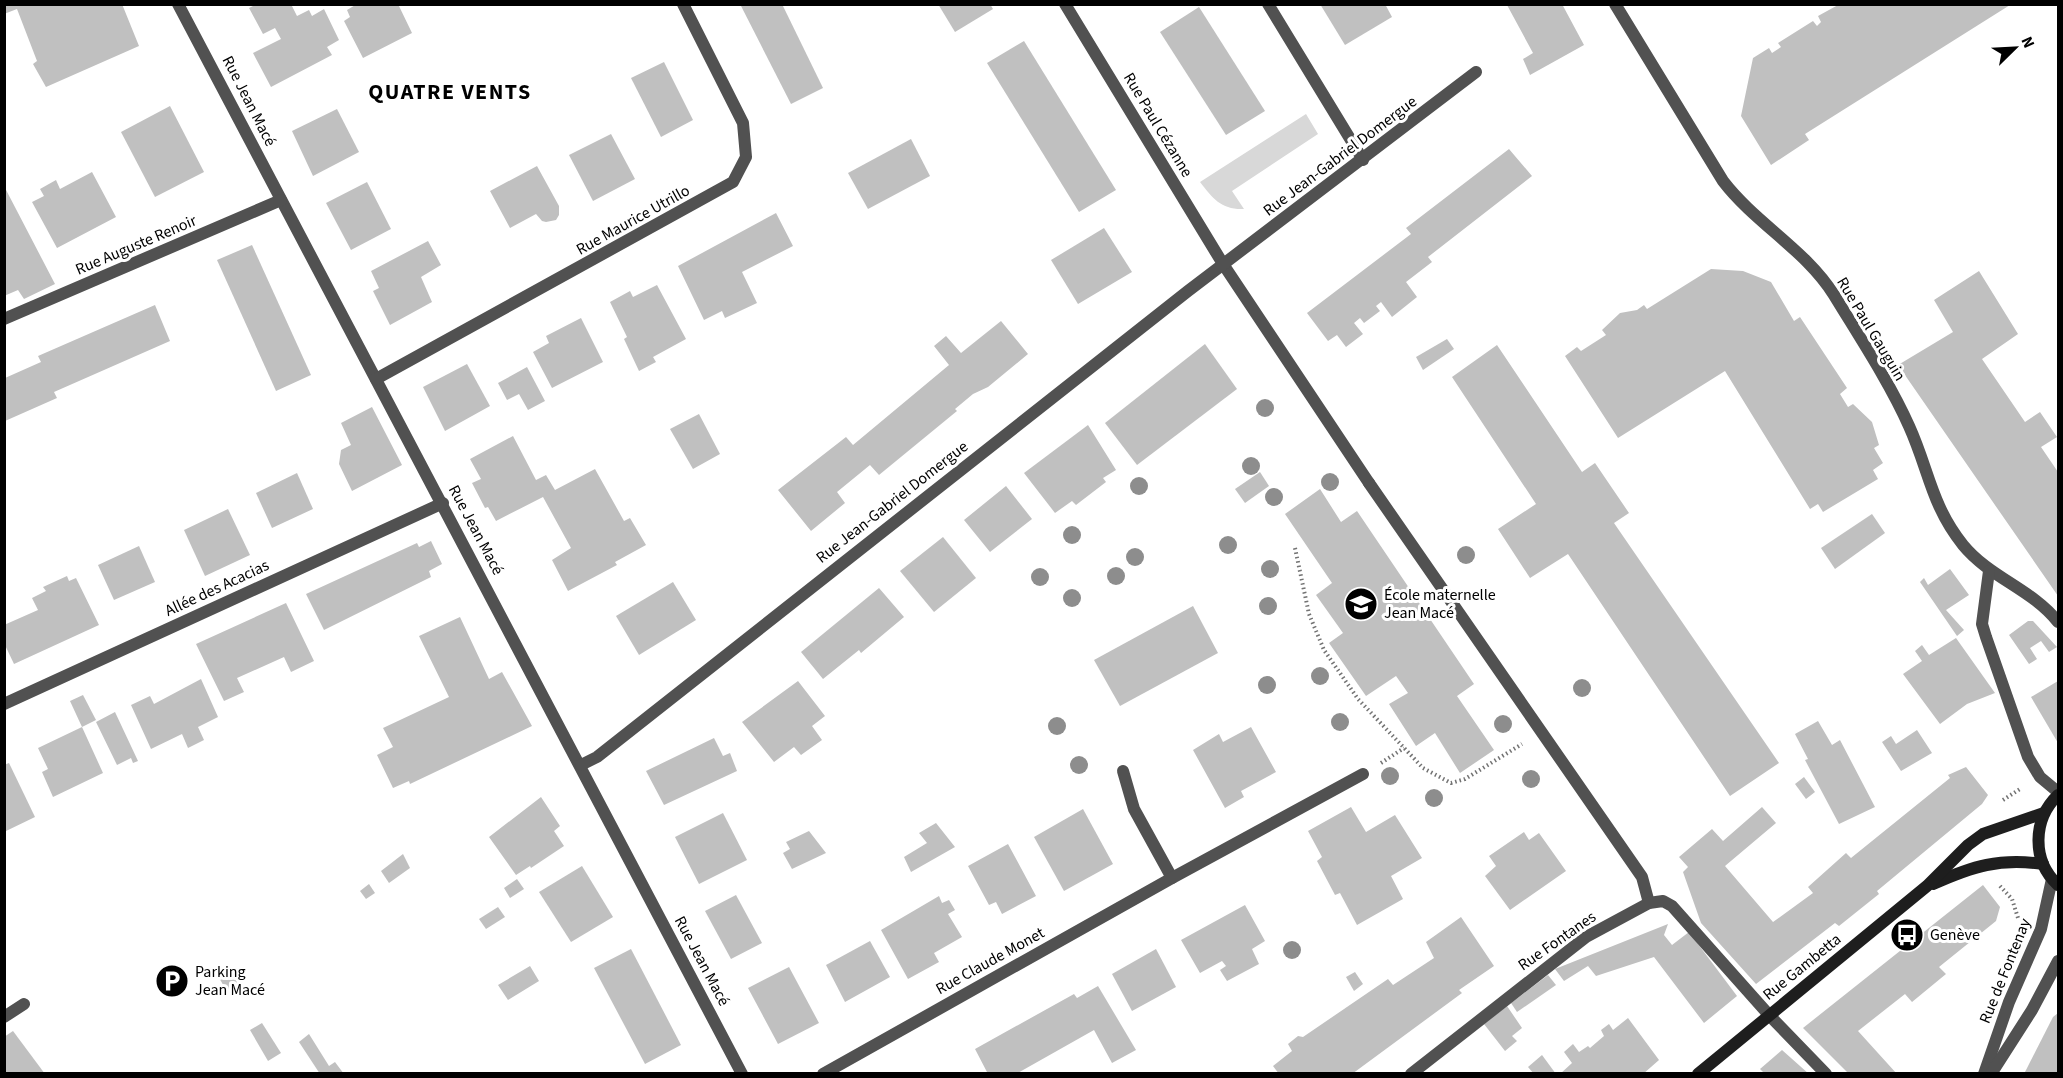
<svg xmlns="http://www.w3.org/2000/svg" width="2063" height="1078" font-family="'Source Sans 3',sans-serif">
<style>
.green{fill:#d8d8d8}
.building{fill:#c0c0c0}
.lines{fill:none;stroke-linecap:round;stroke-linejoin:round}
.path{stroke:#737373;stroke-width:4;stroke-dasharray:1.5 3;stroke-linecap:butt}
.service{stroke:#515151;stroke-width:12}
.minor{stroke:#515151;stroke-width:12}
.tertiary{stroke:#515151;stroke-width:12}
.secondary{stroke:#1e1e1e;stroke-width:12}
.tree{fill:#8d8d8d}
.labels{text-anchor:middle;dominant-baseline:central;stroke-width:6;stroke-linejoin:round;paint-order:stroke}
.street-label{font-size:16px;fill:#000;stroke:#fff}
.poi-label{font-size:16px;fill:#000;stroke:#fff;text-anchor:start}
.district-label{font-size:22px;font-weight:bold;letter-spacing:1.5px;fill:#000;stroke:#fff}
</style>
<rect width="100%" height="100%" fill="#fff"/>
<path class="green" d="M1306 114 1318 134 1232 191 1244 209C1222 210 1213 199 1200 182Z"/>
<g class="building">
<path d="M4 4H122L139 46 46 87 33 64 37 61 17 9 4 14Z"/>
<path d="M257 4H291L297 16 309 10 312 16 324 9 339 40 327 47 332 55 271 87 253 53 281 39 275 28 263 34 249 8Z"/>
<path d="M357 4H398L412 33 363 58 344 21 350 17 347 10Z"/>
<path d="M740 4H782L823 88 791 104Z"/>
<path d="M938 4H990L993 9 955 32Z"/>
<path d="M1320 4H1385L1392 17 1345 45Z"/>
<path d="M1562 4 1584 45 1530 75 1523 59 1533 53 1507 5Z"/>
<path d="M1838 5H2010L1805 134 1809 140 1771 165 1741 116 1753 58 1769 48 1772 53 1781 47 1778 43 1813 21 1817 26 1821 22 1818 16Z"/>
<path d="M1199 7 1265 111 1226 135 1160 32Z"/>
<path d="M1024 41 1116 190 1079 212 987 63Z"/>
<path d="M664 62 693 120 661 137 631 78Z"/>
<path d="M170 106 204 172 155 197 121 132Z"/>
<path d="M337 109 359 152 313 176 292 131Z"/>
<path d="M611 134 635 179 593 201 569 155Z"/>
<path d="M911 139 930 176 868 209 848 173Z"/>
<path d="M1509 149 1532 176 1428 257 1432 262 1406 282 1417 297 1392 317 1381 302 1376 306 1380 311 1364 323 1360 318 1354 323 1363 334 1346 347 1337 335 1328 341 1307 313 1411 234 1406 228Z"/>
<path d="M537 166 559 206V215L556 220 546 222 542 221 536 214 510 228 490 191Z"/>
<path d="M92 172 116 217 57 248 32 202 44 196 40 189 56 180 60 189Z"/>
<path d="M367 182 391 229 351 250 326 203Z"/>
<path d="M4 186 55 284 24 299 18 290 4 296Z"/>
<path d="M776 213 793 246 742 272 757 303 725 318 722 311 704 320 678 266Z"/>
<path d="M1104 228 1132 272 1078 304 1051 260Z"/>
<path d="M428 241 441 265 421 277 432 302 390 325 373 291 379 288 371 271Z"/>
<path d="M252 245 311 375 276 391 217 260Z"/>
<path d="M1711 269 1743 271 1771 282 1794 321 1800 317 1847 388 1840 394 1848 407 1853 404 1872 422 1879 445 1874 448 1883 463 1873 470 1878 479 1823 512 1818 504 1810 509 1725 371 1618 438 1565 356 1577 347 1581 351 1606 335 1602 330 1620 313 1637 310 1644 305 1647 309Z"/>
<path d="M1979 271 2018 334 1982 359 2025 422 2040 412 2057 437 2041 447 2058 472V596L1898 365 1953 332 1934 300Z"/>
<path d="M657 285 686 339 653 357 656 362 639 371 624 339 627 337 610 302 630 291 633 297Z"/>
<path d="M155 305 170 341 54 392 57 398 5 421V378L41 362 38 356Z"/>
<path d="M581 318 603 362 552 388 533 352 549 343 546 336Z"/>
<path d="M1001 321 1028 354 988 387 973 394 955 409 957 411 879 475 870 465 837 492 845 503 811 531 778 490 846 437 853 445 949 365 934 346 946 336 961 353Z"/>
<path d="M1447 339 1454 349 1423 370 1416 357Z"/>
<path d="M1205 344 1237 389 1137 465 1105 423Z"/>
<path d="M1497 345 1582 472 1595 463 1629 513 1614 523 1779 763 1730 796 1568 554 1530 578 1498 529 1536 504 1452 377Z"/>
<path d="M467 364 490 406 445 431 423 387Z"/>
<path d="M527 367 545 401 528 410 519 394 507 400 498 383Z"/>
<path d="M372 407 402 465 352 491 339 464 341 450 351 445 341 423Z"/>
<path d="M699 414 720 454 693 469 670 429Z"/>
<path d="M1088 425 1116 470 1103 478 1106 482 1076 505 1072 501 1055 513 1024 473Z"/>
<path d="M513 436 536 480 546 475 555 490 595 469 624 521 630 518 646 545 615 562 617 565 568 591 552 560 571 548 543 497 496 521 488 507 485 508 472 483 481 479 470 459Z"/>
<path d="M1260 472 1269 486 1245 503 1235 489Z"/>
<path d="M297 473 313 509 272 528 256 493Z"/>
<path d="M1006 486 1032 519 990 552 964 520Z"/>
<path d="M1320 489 1341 522 1357 511 1474 684 1457 696 1494 750 1460 773 1435 733 1416 746 1389 704 1408 693 1396 676 1366 696 1329 643 1343 633 1316 595 1332 583 1285 514Z"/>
<path d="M228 509 250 555 205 576 184 530Z"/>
<path d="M1872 514 1885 533 1835 569 1821 548Z"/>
<path d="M943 537 976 578 934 612 900 571Z"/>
<path d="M431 541 442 564 429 571 431 577 324 630 306 594 417 543 419 547Z"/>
<path d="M139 546 155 582 114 600 98 565Z"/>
<path d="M1950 569 1969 595 1946 610 1964 630 1957 636 1920 582 1924 578 1928 585Z"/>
<path d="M67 576 69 581 76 578 99 625 14 664 4 643V625L38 610 32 598 46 591 43 587Z"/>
<path d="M673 582 696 620 639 655 616 616Z"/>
<path d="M879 588 904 617 861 653 859 650 823 679 801 652Z"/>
<path d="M286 603 314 661 291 672 284 657 237 678 244 692 224 701 196 644Z"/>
<path d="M1193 606 1218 653 1120 706 1094 660Z"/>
<path d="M460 617 489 679 502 672 532 726 410 784 409 781 393 788 377 755 393 747 383 728 449 697 419 636Z"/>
<path d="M2028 621H2033L2057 647 2049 652 2041 641 2030 648 2037 659 2029 664 2009 635Z"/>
<path d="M1956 638 1995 693 1967 704 1940 724 1903 674 1922 661 1915 651 1922 645 1929 655Z"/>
<path d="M201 679 218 717 198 727 204 740 188 748 182 734 151 749 131 705 150 696 154 704Z"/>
<path d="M798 681 825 716 812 726 822 740 801 755 794 747 774 762 742 722Z"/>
<path d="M2058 681V743L2031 697Z"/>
<path d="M83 695 96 720 82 727 70 701Z"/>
<path d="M115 712 138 761 133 763 131 758 117 765 96 722Z"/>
<path d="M1818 721 1832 745 1840 740 1875 807 1839 824 1805 760 1808 759 1795 734Z"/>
<path d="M82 727 103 773 53 797 42 772 48 769 38 748Z"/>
<path d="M1251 727 1276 772 1241 791 1244 797 1225 808 1193 750 1219 734 1223 742Z"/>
<path d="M1917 730 1932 753 1901 771 1882 742 1891 736 1896 744Z"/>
<path d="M714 738 723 756 730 753 737 771 664 805 646 771Z"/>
<path d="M9 763 35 817 4 832V765Z"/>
<path d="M1966 767 1988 795 1982 804 1877 891 1879 894 1839 926 1835 923 1756 984 1701 923 1683 872 1688 867 1679 857 1712 829 1723 841 1762 807 1776 823 1725 866 1773 922 1813 893 1808 887 1846 853 1851 858 1950 778 1948 775Z"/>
<path d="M1804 777 1815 792 1806 799 1795 784Z"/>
<path d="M541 797 560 826 554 831 564 846 531 868 530 866 516 875 489 837Z"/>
<path d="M1351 807 1366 832 1395 815 1422 858 1391 876 1403 899 1357 925 1340 893 1335 895 1317 861 1322 857 1308 831Z"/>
<path d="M1083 809 1113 864 1064 891 1034 837Z"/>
<path d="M723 813 747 860 699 884 675 837Z"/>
<path d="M936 823 955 847 911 872 904 857 927 843 919 833Z"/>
<path d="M809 831 826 853 792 869 783 853 790 849 786 842Z"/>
<path d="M1524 832 1529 840 1539 833 1566 871 1510 910 1485 876 1496 866 1489 856Z"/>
<path d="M1008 844 1036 896 1002 914 996 902 989 905 968 866Z"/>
<path d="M403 854 410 868 389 883 381 871Z"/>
<path d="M582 866 613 917 571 942 539 892Z"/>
<path d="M517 879 524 889 510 898 504 888Z"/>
<path d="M369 884 375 893 366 899 360 891Z"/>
<path d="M1983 885 2000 907 1996 921 1939 967 1946 974 1912 1002 1905 994 1858 1031 1897 1074H1849L1803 1028Z"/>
<path d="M736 895 762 943 731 959 705 911Z"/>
<path d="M939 896 942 903 949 900 955 910 948 914 962 937 934 953 939 962 908 979 881 930Z"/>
<path d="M1245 905 1265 941 1252 949 1259 964 1227 981 1220 970 1226 966 1222 961 1200 973 1181 940Z"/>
<path d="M498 907 505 917 486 929 479 919Z"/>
<path d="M1461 917 1494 966 1459 990 1462 993 1352 1074H1279L1273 1066 1292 1051 1288 1044 1298 1036 1303 1037 1388 979 1393 985 1434 958 1426 942Z"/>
<path d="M1668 924 1664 935 1672 945 1689 932 1737 996 1704 1023 1654 957 1596 976 1588 966 1564 981 1555 969Z"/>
<path d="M870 941 890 977 845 1002 826 965Z"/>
<path d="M631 949 681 1045 645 1064 594 968Z"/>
<path d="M1156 949 1176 987 1132 1011 1112 974Z"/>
<path d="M530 966 539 981 508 1000 498 985Z"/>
<path d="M789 967 819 1023 778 1044 748 988Z"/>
<path d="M229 969 240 987 229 995 218 976Z"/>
<path d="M1355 972 1363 984 1354 991 1346 977Z"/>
<path d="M1548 975 1556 985 1517 1012 1511 1003Z"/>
<path d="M1098 986 1136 1050 1112 1063 1094 1030 1016 1074H988L975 1049 1074 994 1077 998Z"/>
<path d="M1507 1006 1522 1028 1512 1036 1517 1041 1505 1051 1484 1024Z"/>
<path d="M2058 1013V1074H2024L2053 1017Z"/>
<path d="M1628 1018 1659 1060 1643 1074H1560L1572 1063 1564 1052 1573 1044 1579 1052 1588 1046 1590 1048 1604 1036 1601 1030 1609 1024 1613 1030Z"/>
<path d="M262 1023 281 1053 268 1061 250 1030Z"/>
<path d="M13 1031 45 1074H4V1037Z"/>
<path d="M309 1034 329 1066 335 1062 344 1074H320L299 1042Z"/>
<path d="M1782 1050 1809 1074H1765L1760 1069Z"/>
<path d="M1542 1055 1556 1074H1534L1528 1067Z"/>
</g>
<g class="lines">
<g class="path">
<path d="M1295 548 1309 614 1324 650 1358 699 1423 768 1451 783 1465 779 1522 744"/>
<path d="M1381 763 1404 748"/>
<path d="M2003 800 2020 789"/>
<path d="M2000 886 2012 899 2018 918"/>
</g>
<g class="service">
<path d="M1369 483 1642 877 1649 903"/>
<path d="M1769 1015 1826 1074"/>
</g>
<g class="minor">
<path d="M178 4 742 1074"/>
<path d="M1065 4 1223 264 1369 483"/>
<path d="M1268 4 1363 160"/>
<path d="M1615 4 1723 181C1756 224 1806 250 1834 295 1859 336 1890 383 1909 426 1929 470 1931 505 1963 545 1990 578 2032 589 2058 622"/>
<path d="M4 319 281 200"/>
<path d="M376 379 733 182 746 157 743 123 683 4"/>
<path d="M1989 571 1982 624 1986 637 2028 757 2040 777 2058 792"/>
<path d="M4 704 443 503"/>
<path d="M581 765 597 757 1188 291 1476 72"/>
<path d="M1123 771 1134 809 1172 878"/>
<path d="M4 1017 24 1004"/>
<path d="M823 1074 1172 878 1363 774"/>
<path d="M1411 1074 1586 937 1649 903 1663 901 1672 906 1769 1015"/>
</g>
<g class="tertiary">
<path d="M1984 1074 2009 1002 2041 929 2052 879"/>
<path d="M1991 1074 2032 1010 2058 961"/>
</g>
<g class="secondary">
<path d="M2058 795C2033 819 2031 860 2058 885"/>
<path d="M1933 884C1973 866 1999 858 2043 864"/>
<path d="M1698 1074 1927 886 1968 845 1983 834 2044 813"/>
</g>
</g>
<g class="tree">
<circle cx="1265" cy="408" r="9"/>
<circle cx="1251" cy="466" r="9"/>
<circle cx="1330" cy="482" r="9"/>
<circle cx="1139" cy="486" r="9"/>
<circle cx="1274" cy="497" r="9"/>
<circle cx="1072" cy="535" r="9"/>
<circle cx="1228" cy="545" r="9"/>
<circle cx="1466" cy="555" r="9"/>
<circle cx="1135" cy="557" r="9"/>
<circle cx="1270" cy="569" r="9"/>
<circle cx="1116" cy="576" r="9"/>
<circle cx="1040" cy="577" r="9"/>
<circle cx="1072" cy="598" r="9"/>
<circle cx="1268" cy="606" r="9"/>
<circle cx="1320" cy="676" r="9"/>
<circle cx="1267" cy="685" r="9"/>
<circle cx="1582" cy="688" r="9"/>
<circle cx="1340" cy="722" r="9"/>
<circle cx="1503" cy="724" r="9"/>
<circle cx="1057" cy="726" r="9"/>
<circle cx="1079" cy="765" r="9"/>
<circle cx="1390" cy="776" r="9"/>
<circle cx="1531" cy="779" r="9"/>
<circle cx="1434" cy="798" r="9"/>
<circle cx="1292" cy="950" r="9"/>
</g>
<defs>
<g id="school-disc" transform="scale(1.725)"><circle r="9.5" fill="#000" stroke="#fff"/><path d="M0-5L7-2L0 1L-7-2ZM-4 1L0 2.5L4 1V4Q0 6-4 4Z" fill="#fff"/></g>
<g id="bus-disc" transform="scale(1.725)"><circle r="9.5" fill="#000" stroke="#fff"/><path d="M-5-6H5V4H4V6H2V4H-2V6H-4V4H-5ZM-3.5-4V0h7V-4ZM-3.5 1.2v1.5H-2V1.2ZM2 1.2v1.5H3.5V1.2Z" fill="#fff"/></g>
<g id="parking-disc" transform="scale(1.725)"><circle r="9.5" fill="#000" stroke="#fff"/><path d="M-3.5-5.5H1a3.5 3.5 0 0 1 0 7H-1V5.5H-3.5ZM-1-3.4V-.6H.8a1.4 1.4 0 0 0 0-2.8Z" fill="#fff"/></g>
</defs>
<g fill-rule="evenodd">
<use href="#school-disc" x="1361" y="604"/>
<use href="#bus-disc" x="1907" y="935"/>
<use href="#parking-disc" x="172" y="981"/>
</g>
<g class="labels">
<g class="street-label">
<text transform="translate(249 101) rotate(63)">Rue Jean Macé</text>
<text transform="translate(1158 125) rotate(59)">Rue Paul Cézanne</text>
<text transform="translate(1340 156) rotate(-37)">Rue Jean-Gabriel Domergue</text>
<text transform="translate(633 220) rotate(-29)">Rue Maurice Utrillo</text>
<text transform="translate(136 245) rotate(-23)">Rue Auguste Renoir</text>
<text transform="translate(1871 329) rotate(59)">Rue Paul Gauguin</text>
<text transform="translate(892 502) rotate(-38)">Rue Jean-Gabriel Domergue</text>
<text transform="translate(476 530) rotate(62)">Rue Jean Macé</text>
<text transform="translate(217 588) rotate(-25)">Allée des Acacias</text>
<text transform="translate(1557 941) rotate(-35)">Rue Fontanes</text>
<text transform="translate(702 961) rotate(62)">Rue Jean Macé</text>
<text transform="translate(990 961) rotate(-29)">Rue Claude Monet</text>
<text transform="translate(1802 967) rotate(-39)">Rue Gambetta</text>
<text transform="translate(2005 971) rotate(-68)">Rue de Fontenay</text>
</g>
<g class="poi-label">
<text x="1384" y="595">École maternelle<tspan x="1384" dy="18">Jean Macé</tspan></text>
<text x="1930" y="935">Genève</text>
<text x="195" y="972">Parking<tspan x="195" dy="18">Jean Macé</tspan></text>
</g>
<g class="district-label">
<text x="450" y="92">QUATRE VENTS</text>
</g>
</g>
<rect width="2063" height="1078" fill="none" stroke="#000000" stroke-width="12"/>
<g transform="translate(2015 48) rotate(66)" stroke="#ffffff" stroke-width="4.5" paint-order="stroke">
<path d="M0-4.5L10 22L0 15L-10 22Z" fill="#000000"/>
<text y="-9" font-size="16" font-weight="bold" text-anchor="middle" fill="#000000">N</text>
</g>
</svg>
